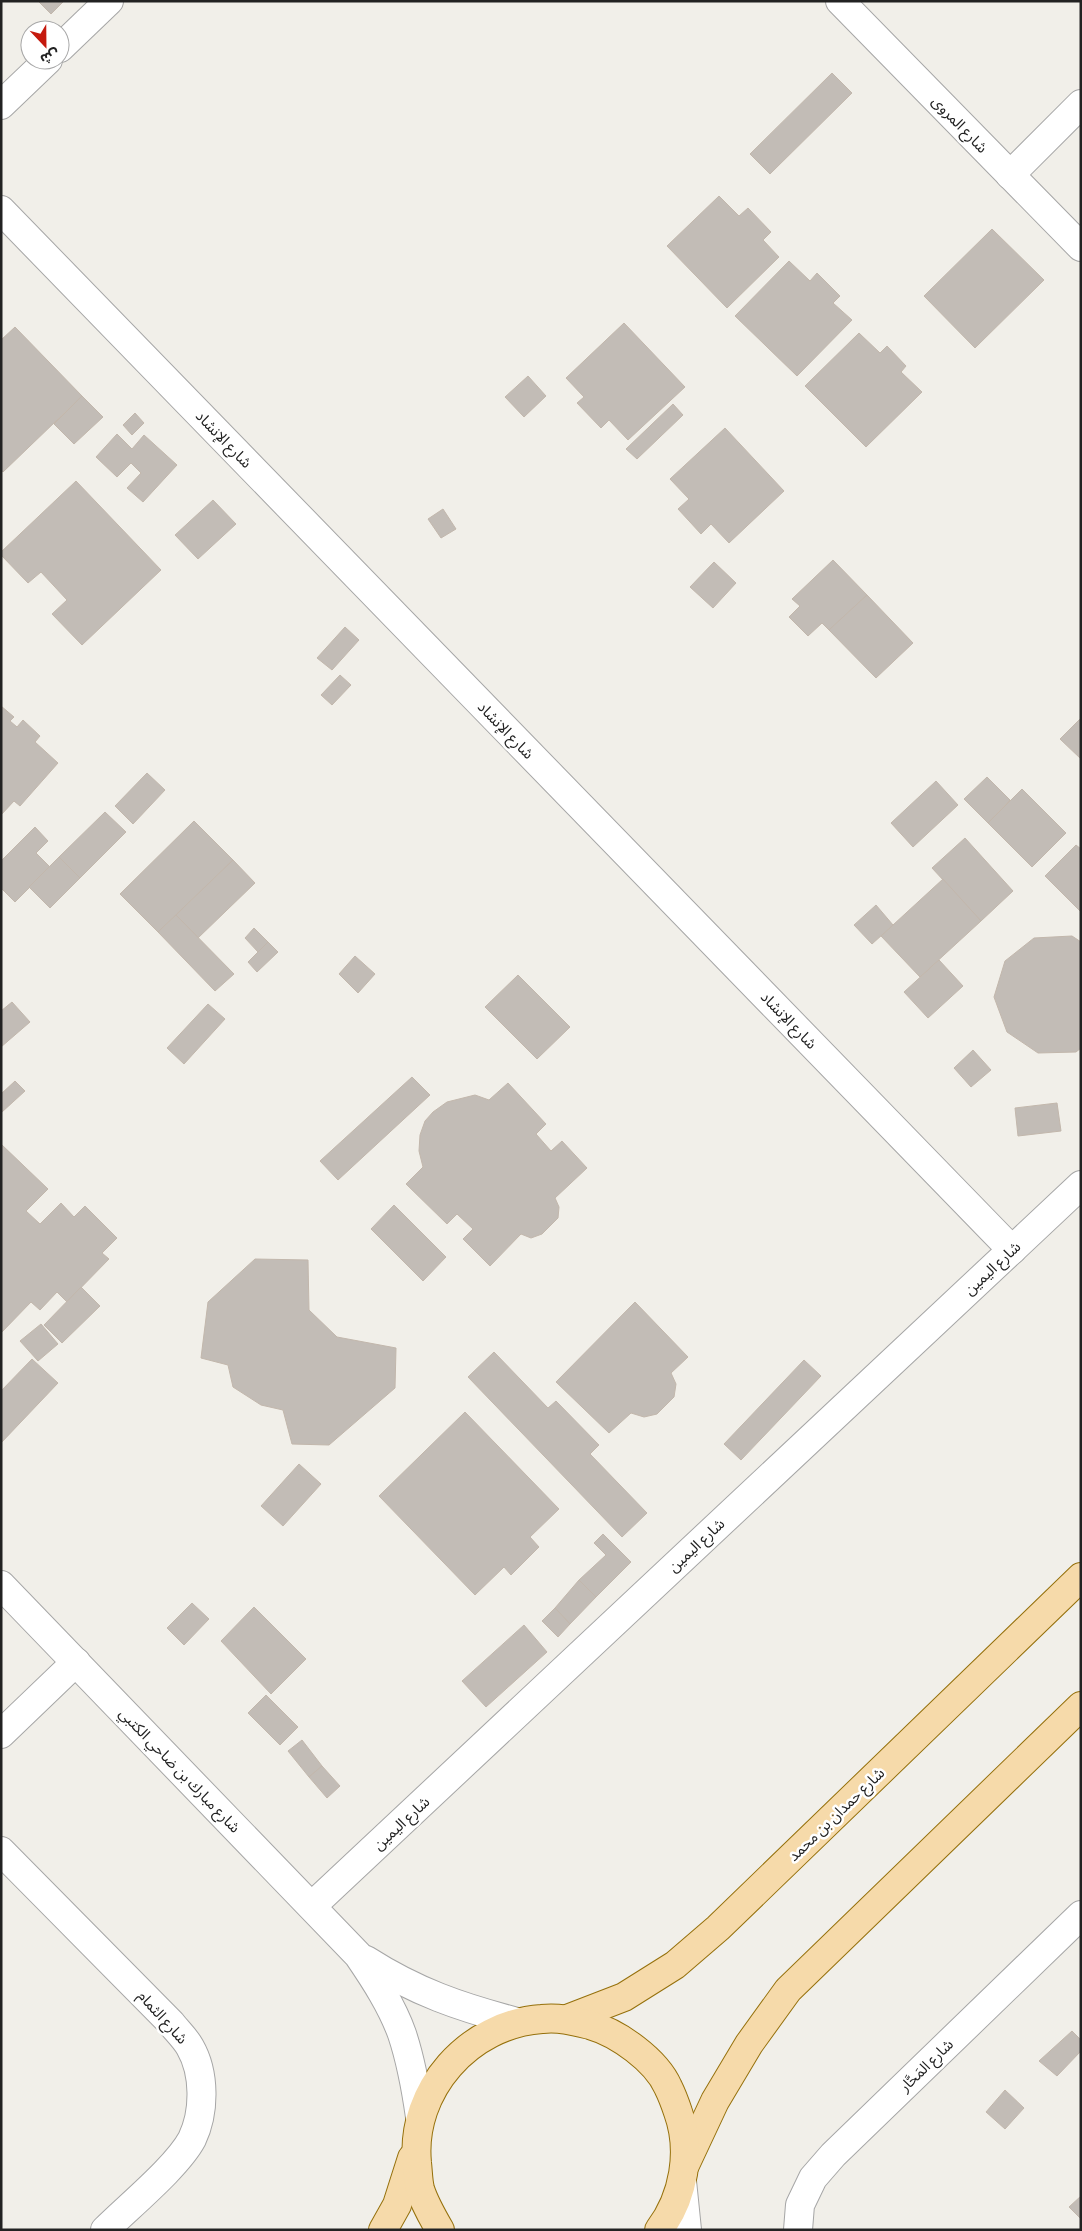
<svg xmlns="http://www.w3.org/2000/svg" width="1082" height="2231" font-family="Manrope,'Noto Sans Arabic',sans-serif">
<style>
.building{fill:#c2bcb6;stroke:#c2b7ac}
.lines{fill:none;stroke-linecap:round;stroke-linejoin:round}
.minor-casing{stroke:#a6a6a6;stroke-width:30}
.primary-casing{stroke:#95700b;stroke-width:30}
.minor{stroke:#fff;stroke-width:28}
.primary{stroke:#f6daaa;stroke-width:28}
.labels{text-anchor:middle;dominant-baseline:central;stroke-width:5;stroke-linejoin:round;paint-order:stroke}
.street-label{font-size:15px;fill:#222;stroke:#fff}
</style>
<rect width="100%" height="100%" fill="#f1efe9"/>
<g class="building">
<path d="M38 1H64L51 14Z"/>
<path d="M832 73 852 93 770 174 750 154Z"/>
<path d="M719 196 739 216 748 208 771 232 763 240 779 257 727 308 667 246Z"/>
<path d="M992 229 1044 280 975 348 924 296Z"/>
<path d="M789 261 810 281 817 273 840 296 833 303 852 320 797 376 735 316Z"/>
<path d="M624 323 685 387 628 440 609 420 601 428 577 403 584 397 566 378Z"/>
<path d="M15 327 82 396 3 472 1 470V340Z"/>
<path d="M859 333 880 353 887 346 906 366 901 372 922 392 866 447 805 386Z"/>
<path d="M528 376 546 396 524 417 505 397Z"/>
<path d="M82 396 103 417 74 444 54 424Z"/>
<path d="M673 404 683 415 637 459 626 449Z"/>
<path d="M135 413 144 423 132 435 123 425Z"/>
<path d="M725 428 784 491 729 543 711 524 701 534 678 509 689 499 670 479Z"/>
<path d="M117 434 132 449 144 435 177 465 143 502 127 488 141 473 131 463 117 477 96 457Z"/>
<path d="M76 481 161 570 82 645 52 614 67 600 41 572 28 583 1 555V552Z"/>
<path d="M213 500 236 524 198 559 175 535Z"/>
<path d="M443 509 456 529 441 538 428 519Z"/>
<path d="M833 560 867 595 829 630 822 623 808 636 789 617 800 606 792 599Z"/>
<path d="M714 562 736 583 713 608 690 587Z"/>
<path d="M867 595 913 643 876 678 829 630Z"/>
<path d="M345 627 359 640 332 670 317 658Z"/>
<path d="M340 675 351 685 332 705 321 695Z"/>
<path d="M1 706 14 717 10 721 17 727 23 720 40 736 35 742 58 763 20 806 14 801 1 815Z"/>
<path d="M1081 718V759L1060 739Z"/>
<path d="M147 773 165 790 133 824 115 806Z"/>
<path d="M987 777 1010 800 988 823 964 799Z"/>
<path d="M936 781 958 805 913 847 891 823Z"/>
<path d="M1022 789 1066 833 1032 867 988 823Z"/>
<path d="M105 812 126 832 80 878 59 857Z"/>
<path d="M194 821 233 860 158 932 120 894Z"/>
<path d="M35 827 48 841 36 853 50 867 15 902 1 888V861Z"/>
<path d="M965 838 1013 891 981 921 932 868Z"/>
<path d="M1076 845 1081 849 1080 911 1045 876Z"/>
<path d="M59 857 80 878 50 908 29 887Z"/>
<path d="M233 860 255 883 198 938 176 915Z"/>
<path d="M943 879 981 921 920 977 881 936Z"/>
<path d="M876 905 893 925 872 944 854 925Z"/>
<path d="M176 915 234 974 215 991 158 932Z"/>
<path d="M254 928 268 942 258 952 245 938Z"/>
<path d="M1072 936 1081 942V1048L1076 1052 1038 1053 1007 1032 994 997 1005 961 1034 938Z"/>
<path d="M268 942 278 952 257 972 248 962Z"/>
<path d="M355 956 375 974 358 993 339 974Z"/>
<path d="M939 960 963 986 928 1018 904 992Z"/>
<path d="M518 975 570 1027 537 1059 485 1007Z"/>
<path d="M12 1002 30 1022 1 1047V1011Z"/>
<path d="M208 1004 225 1019 184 1064 167 1048Z"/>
<path d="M973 1050 991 1070 971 1087 954 1068Z"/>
<path d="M412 1077 430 1095 338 1180 320 1161Z"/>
<path d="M15 1081 25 1091 2 1112 1 1094Z"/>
<path d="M508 1083 546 1124 536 1134 551 1151 562 1141 587 1168 555 1198 559 1207 558 1218 542 1234 531 1238 521 1234 490 1266 463 1239 473 1229 457 1214 447 1224 406 1184 423 1167 419 1151 420 1135 425 1121 433 1112 447 1102 475 1095 489 1100Z"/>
<path d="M1057 1103 1061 1131 1018 1136 1015 1108Z"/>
<path d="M1 1144 48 1189 26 1211 40 1224 61 1203 74 1217 85 1206 117 1238 102 1253 109 1259 67 1302 57 1292 40 1310 31 1302 1 1333Z"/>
<path d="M394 1205 446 1257 423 1281 371 1229Z"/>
<path d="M255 1259 308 1260 309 1310 337 1337 396 1348 395 1388 329 1445 292 1444 283 1410 261 1405 233 1387 228 1365 201 1358 208 1302Z"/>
<path d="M81 1287 100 1306 62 1343 44 1325Z"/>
<path d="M635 1302 688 1357 671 1373 676 1384 674 1397 657 1414 644 1417 631 1413 609 1433 556 1382Z"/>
<path d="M41 1324 58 1344 38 1361 20 1341Z"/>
<path d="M494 1352 548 1408 556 1401 599 1445 590 1454 647 1513 622 1537 468 1377Z"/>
<path d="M32 1359 58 1383 1 1443V1391Z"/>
<path d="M804 1360 821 1376 741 1460 724 1444Z"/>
<path d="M465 1412 559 1509 530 1537 539 1547 511 1575 504 1567 475 1595 379 1496Z"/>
<path d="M299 1464 321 1484 283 1526 261 1506Z"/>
<path d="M603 1534 631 1562 596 1597 579 1580 606 1555 594 1543Z"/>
<path d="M579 1580 596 1597 570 1624 555 1608Z"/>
<path d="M192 1603 209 1619 184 1645 167 1628Z"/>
<path d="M254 1607 306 1659 271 1694 221 1641Z"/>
<path d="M555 1608 570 1624 558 1637 542 1621Z"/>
<path d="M524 1625 547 1652 486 1707 462 1681Z"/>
<path d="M266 1695 298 1727 280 1745 248 1713Z"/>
<path d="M302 1740 322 1766 309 1777 288 1751Z"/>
<path d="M322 1766 340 1786 327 1798 309 1777Z"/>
<path d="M1072 2031 1081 2040V2051L1057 2076 1039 2061Z"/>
<path d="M1005 2090 1024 2108 1005 2129 986 2112Z"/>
<path d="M1081 2196V2219L1069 2207Z"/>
</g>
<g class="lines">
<g class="minor-casing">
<g id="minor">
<path d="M840 1 1081 247"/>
<path d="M60 48 109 1"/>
<path d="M1 105 48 60"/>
<path d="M1010 175 1081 104"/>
<path d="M1 210 1012 1250"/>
<path d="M1 1585 358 1955C375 1980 392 2006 402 2034 411 2061 416 2089 420 2117"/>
<path d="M1 1734 76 1662"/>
<path d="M1 1851 171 2023C177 2031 185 2038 190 2047 205 2073 205 2112 192 2139 177 2167 129 2206 105 2230"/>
<path d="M312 1906 1081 1185"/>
<path d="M366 1960C416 1992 460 2007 517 2022"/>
<path d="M682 2181 687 2230"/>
<path d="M798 2230 800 2205 813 2178 833 2155 1081 1915"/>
</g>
</g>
<g class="primary-casing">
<g id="primary">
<path d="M567 2019 624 1997 675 1965 718 1928 1081 1577"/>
<path d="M685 2165 715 2101 749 2044 788 1990 1081 1706"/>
<path d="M383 2230 397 2205 412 2158"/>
<path d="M440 2230C433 2218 424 2202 420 2189 418 2181 418 2171 417 2163 410 2090 469 2024 542 2019 559 2017 574 2021 590 2025 618 2033 656 2060 668 2087 672 2095 675 2103 678 2112 692 2151 684 2197 659 2230"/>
</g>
</g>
<use href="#minor" class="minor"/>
<use href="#primary" class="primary"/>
</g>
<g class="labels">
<g class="street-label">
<text transform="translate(960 124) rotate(46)">شارع المروى</text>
<text transform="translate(224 439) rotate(46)">شارع الإنشاد</text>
<text transform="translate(506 730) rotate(46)">شارع الإنشاد</text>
<text transform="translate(789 1020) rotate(46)">شارع الإنشاد</text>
<text transform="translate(992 1268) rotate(-43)">شارع اليمين</text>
<text transform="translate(696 1545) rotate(-43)">شارع اليمين</text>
<text transform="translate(180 1770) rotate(46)">شارع مبارك بن ضاحي الكتبي</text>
<text transform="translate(836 1814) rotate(-44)">شارع حمدان بن محمد</text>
<text transform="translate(401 1823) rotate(-43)">شارع اليمين</text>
<text transform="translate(163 2017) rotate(48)">شارع الثمام</text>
<text transform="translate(926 2065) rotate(-44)">شارع المَحَّار</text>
</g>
</g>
<rect width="1082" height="2231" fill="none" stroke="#222222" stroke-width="5"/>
<g transform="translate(45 45) rotate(158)"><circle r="24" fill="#ffffff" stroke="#a7a7a7"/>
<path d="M0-4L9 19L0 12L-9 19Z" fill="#c51a0e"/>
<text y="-8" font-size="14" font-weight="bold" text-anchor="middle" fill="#222222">ش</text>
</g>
</svg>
